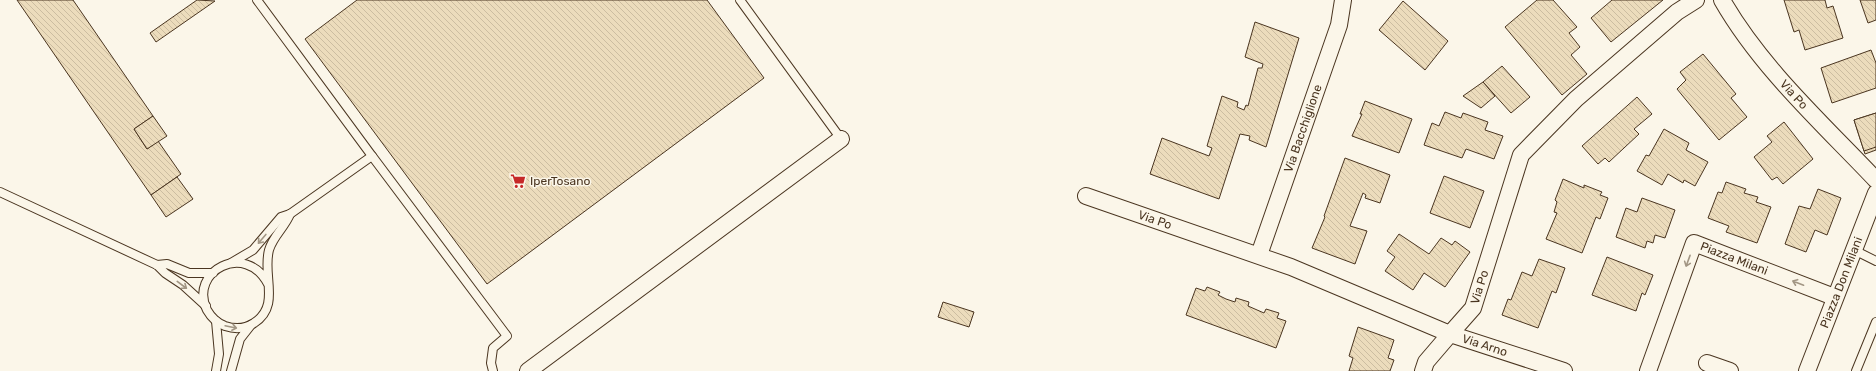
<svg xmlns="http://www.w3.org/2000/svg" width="1876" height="371" font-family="Rubik,sans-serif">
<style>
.building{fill:url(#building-back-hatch);stroke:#4a3520}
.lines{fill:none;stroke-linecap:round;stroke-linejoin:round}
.service-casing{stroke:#4a3520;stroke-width:10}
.minor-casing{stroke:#4a3520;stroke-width:18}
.service{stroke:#fbf6e9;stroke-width:8}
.minor{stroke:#fbf6e9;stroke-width:16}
.oneway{stroke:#a29684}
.labels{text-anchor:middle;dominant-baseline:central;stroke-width:3;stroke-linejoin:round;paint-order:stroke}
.street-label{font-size:12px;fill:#4a3520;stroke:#fbf6e9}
.poi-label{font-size:12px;fill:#4a3520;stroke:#fbf6e9;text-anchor:start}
</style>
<defs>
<pattern id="building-back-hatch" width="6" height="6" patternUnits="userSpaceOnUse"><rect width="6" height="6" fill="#ecdcbc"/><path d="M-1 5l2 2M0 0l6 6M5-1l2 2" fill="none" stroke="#ccbda1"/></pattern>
</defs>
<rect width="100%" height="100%" fill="#fbf6e9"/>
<g class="building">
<path d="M17 0H73L153 116 134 129 147 149 158 141 181 174 151 195Z"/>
<path d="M197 0 215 1 156 42 150 33Z"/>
<path d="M357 0H707L764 78 487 284 305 39Z"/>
<path d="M1537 0H1553L1577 27 1569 33 1580 47 1571 55 1587 74 1562 95 1505 27Z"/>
<path d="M1612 0H1663L1611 42 1591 18Z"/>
<path d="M1784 0H1825L1827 8 1833 6 1843 38 1805 50 1799 30 1794 32Z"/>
<path d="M1860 0H1876V20L1868 23Z"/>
<path d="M1403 1 1448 41 1425 70 1379 30Z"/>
<path d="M1255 22 1299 38 1266 147 1249 140 1250 136 1240 134 1219 199 1150 174 1162 138 1209 156 1212 148 1207 146 1222 96 1238 102 1237 107 1244 110 1246 105 1248 106 1258 68H1262L1263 64 1245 57Z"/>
<path d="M1871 50 1876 63V88L1832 103 1821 68Z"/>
<path d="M1703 54 1736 94 1731 98 1747 117 1719 140 1677 89 1686 80 1680 72Z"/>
<path d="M1502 66 1530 97 1511 113 1483 82Z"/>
<path d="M1483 82 1495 96 1481 108 1463 96Z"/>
<path d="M1637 97 1652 114 1634 129 1639 134 1609 162 1605 158 1598 164 1582 146Z"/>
<path d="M1365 101 1412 119 1399 153 1352 136 1362 114H1360Z"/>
<path d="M1445 112 1461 118 1463 113 1488 122 1485 130 1503 136 1494 159 1466 149 1462 158 1424 145 1432 123 1439 126Z"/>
<path d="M1876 113V150L1865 154 1854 120Z"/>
<path d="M1876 113V147L1864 151 1854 120Z"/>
<path d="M153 116 167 136 147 149 134 129Z"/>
<path d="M1784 122 1813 159 1783 184 1777 177 1772 180 1754 157 1772 142 1767 136Z"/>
<path d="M1664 129 1689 143 1686 150 1708 162 1695 186 1684 180 1683 183 1668 174 1662 185 1637 171 1646 155 1649 156Z"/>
<path d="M1345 158 1390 175 1380 203 1365 198 1366 195 1363 193 1350 226 1367 231 1355 264 1312 248 1325 217 1324 216Z"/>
<path d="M1444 176 1484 191 1470 228 1430 213Z"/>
<path d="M177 177 193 199 166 217 151 195Z"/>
<path d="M1563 179 1584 188V185L1602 192 1600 195 1608 198 1600 219 1596 217 1582 253 1546 239 1557 213 1554 212 1557 202 1555 200Z"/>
<path d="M1726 182 1746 189 1744 193 1758 197 1756 202 1771 207 1757 243 1726 232 1729 226 1708 218 1718 192 1722 193Z"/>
<path d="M1818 189 1841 198 1827 235 1815 230 1806 252 1785 244 1799 206 1810 209Z"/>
<path d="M1642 198 1675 210 1665 238 1655 235 1653 243 1647 241 1645 248 1616 237 1626 208 1637 212Z"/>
<path d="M1399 234 1429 254 1441 238 1452 245 1455 241 1470 252 1445 287 1424 273 1413 290 1385 271 1395 257 1387 251Z"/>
<path d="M1607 257 1653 275 1645 295 1642 293 1636 311 1592 295Z"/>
<path d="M1539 259 1565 268 1556 293 1552 291 1538 328 1502 315 1508 299 1511 300 1522 272 1532 276Z"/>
<path d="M1207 287 1220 292 1218 295 1226 299 1235 302 1236 298 1249 302 1248 306 1264 313 1266 309 1279 313 1277 318 1286 321 1276 348 1186 315 1196 288 1205 291Z"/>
<path d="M943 302 974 312 969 327 938 317Z"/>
<path d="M1358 327 1394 340 1388 358 1394 360 1390 371H1349L1353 358 1349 356Z"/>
</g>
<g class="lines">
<g class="service-casing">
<g id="service">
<path d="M257 0 372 156"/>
<path d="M740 0 841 139"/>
<path d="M0 192 157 265 165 273 183 285 206 306"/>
<path d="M1854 250 1876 261"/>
<path d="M231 263 253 250 281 217 290 214 372 156 507 336 493 348 491 363 493 371"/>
<path d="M157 265 167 264 189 273H213"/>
<path d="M268 284C246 241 188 271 207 310 211 317 217 323 225 326 234 329 245 329 254 323 281 306 262 276 269 250 273 236 285 227 290 214"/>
<path d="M216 321 219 354 216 371"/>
<path d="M231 371 240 339 251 325"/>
<path d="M1856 371 1876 322"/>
</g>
</g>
<g class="minor-casing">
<g id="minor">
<path id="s1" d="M1722 0C1761 68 1822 123 1876 180"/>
<path id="s2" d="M1086 196 1291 267 1450 334 1473 308 1521 155 1576 99 1677 12 1696 0"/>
<path id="s3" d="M1259 255 1339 25 1343 0"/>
<path d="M1707 363 1730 371"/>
<path d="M528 371 841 139"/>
<path id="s4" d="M1423 371 1426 362 1450 334 1564 371"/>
<path id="s5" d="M1648 371 1694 243 1834 297"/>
<path id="s6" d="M1807 371 1876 193"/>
</g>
</g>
<use href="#service" class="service"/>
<use href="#minor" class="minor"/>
</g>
<defs><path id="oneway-shaft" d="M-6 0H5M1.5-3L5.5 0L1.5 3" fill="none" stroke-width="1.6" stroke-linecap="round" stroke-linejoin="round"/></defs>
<g class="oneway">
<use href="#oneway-shaft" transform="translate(262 239) rotate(130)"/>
<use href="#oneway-shaft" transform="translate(1688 261) rotate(110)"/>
<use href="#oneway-shaft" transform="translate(1798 283) rotate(-159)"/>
<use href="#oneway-shaft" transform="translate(182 285) rotate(37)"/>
<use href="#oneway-shaft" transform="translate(231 327) rotate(12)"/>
</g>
<defs>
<g id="supermarket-bare" transform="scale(1.2)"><path d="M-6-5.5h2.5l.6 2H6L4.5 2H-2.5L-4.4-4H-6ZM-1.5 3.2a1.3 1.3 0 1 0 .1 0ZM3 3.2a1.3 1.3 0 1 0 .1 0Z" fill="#c62828" stroke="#fbf6e9" stroke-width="2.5" paint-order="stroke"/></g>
</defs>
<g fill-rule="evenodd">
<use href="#supermarket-bare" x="518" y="181"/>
</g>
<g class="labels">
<g class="street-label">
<text stroke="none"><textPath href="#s1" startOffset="119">Via Po</textPath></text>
<text stroke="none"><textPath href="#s3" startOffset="134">Via Bacchiglione</textPath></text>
<text stroke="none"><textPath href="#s2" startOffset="73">Via Po</textPath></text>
<text stroke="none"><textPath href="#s5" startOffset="179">Piazza Milani</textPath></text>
<text stroke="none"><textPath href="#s6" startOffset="95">Piazza Don Milani</textPath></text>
<text stroke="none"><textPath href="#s2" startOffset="446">Via Po</textPath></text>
<text stroke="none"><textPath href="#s4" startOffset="83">Via Arno</textPath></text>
</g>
<g class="poi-label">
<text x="530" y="181">IperTosano</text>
</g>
</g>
</svg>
